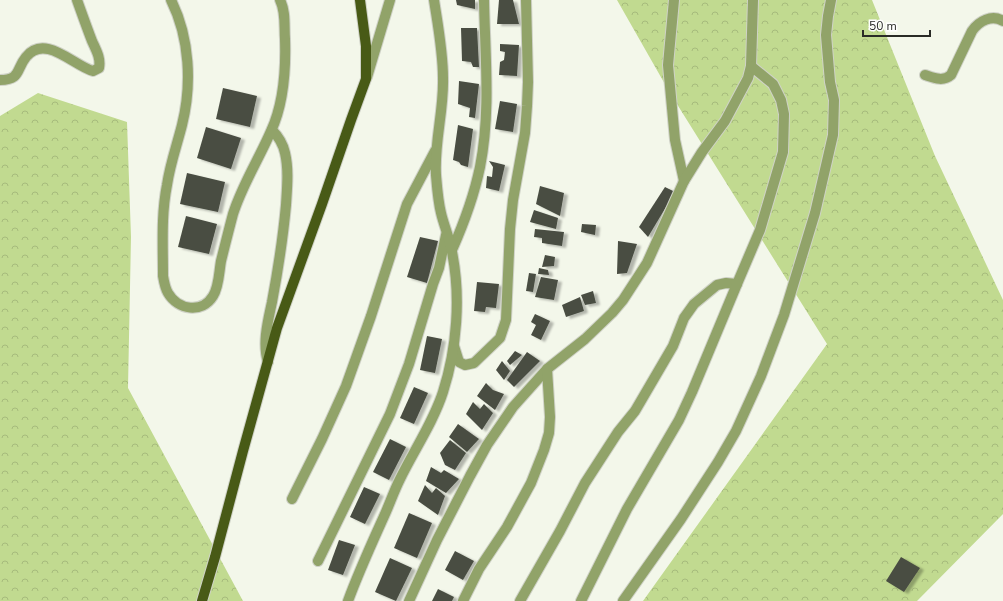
<svg xmlns="http://www.w3.org/2000/svg" width="1003" height="601" font-family="'Nunito Sans',sans-serif">
<style>
.forest{fill:url(#forest-crowns)}
.building{fill:#494d42;filter:url(#shadow)}
.lines{fill:none;stroke-linecap:round;stroke-linejoin:round}
.minor-casing{stroke:#cfd2c7;stroke-width:12}
.major-casing{stroke:#cfd2c7;stroke-width:12}
.minor{stroke:#91a369;stroke-width:10}
.major{stroke:#485a16;stroke-width:10}
</style>
<defs>
<pattern id="forest-crowns" width="20" height="18" patternUnits="userSpaceOnUse"><rect width="20" height="18" fill="#c1da90"/><path d="M2 6a3 3 0 1 1 6 0M12 15a3 3 0 1 1 6 0" fill="none" stroke="#a6bb7c"/></pattern>
<filter id="shadow"><feDropShadow dx="4" dy="2" stdDeviation="1" flood-color="#0004"/></filter>
</defs>
<rect width="100%" height="100%" fill="#f3f7ea"/>
<g class="forest">
<path d="M617 0H872L935 156 1003 300V514L917 601H643L827 344 670 93Z"/>
<path d="M38 93 127 122 131 237 128 388 243 601H0V116Z"/>
</g>
<g class="building">
<path d="M456 0H475V9L457 5Z"/>
<path d="M499 0H513L519 24H497Z"/>
<path d="M461 28H477L479 67H473L471 62 462 61Z"/>
<path d="M500 44 519 45 517 76 499 75 500 62 504 60 505 52 500 51Z"/>
<path d="M459 81 479 84 475 118 469 117 470 108 458 104Z"/>
<path d="M223 88 257 96 250 127 216 119Z"/>
<path d="M500 101 517 104 513 132 495 129Z"/>
<path d="M458 125 473 129 468 167 461 165 459 162 453 160Z"/>
<path d="M206 127 241 138 231 169 197 158Z"/>
<path d="M489 161 505 165 499 191 486 188 487 176 492 177 493 167Z"/>
<path d="M187 173 225 182 218 212 180 204Z"/>
<path d="M540 186 564 193 560 216 536 204Z"/>
<path d="M665 187 675 192 648 237 639 227Z"/>
<path d="M534 210 558 218 556 229 530 222Z"/>
<path d="M186 216 217 224 209 254 178 247Z"/>
<path d="M582 224 596 225 595 235 581 232Z"/>
<path d="M535 229 564 232 562 246 542 243V238L534 237Z"/>
<path d="M420 237 438 241 427 283 407 277Z"/>
<path d="M618 241 637 244 627 273 617 274Z"/>
<path d="M545 255 555 257 554 266 542 267Z"/>
<path d="M539 268 548 270 549 275 538 274Z"/>
<path d="M529 273 536 274 533 292 526 291Z"/>
<path d="M541 277 558 280 554 300 535 297Z"/>
<path d="M477 282 499 284 496 308 486 307 485 312 474 311Z"/>
<path d="M593 291 596 303 585 305 581 295Z"/>
<path d="M580 297 584 311 566 317 562 305Z"/>
<path d="M535 314 550 321 541 340 531 335 536 325 531 322Z"/>
<path d="M427 336 442 339 435 373 420 370Z"/>
<path d="M515 351 522 355 510 365 507 361Z"/>
<path d="M527 352 540 361 514 387 507 380Z"/>
<path d="M502 361 510 371 504 380 496 370Z"/>
<path d="M486 383 493 390 504 394 495 410 477 396Z"/>
<path d="M414 387 428 393 414 424 400 418Z"/>
<path d="M473 402 480 409 484 404 493 413 482 430 466 414Z"/>
<path d="M458 424 479 439 467 452 449 437Z"/>
<path d="M390 439 406 447 389 480 373 472Z"/>
<path d="M450 440 466 453 455 470 445 465 440 453Z"/>
<path d="M431 467 441 473 444 470 459 479 446 493 426 481Z"/>
<path d="M425 485 432 493 436 488 445 496 438 515 418 501Z"/>
<path d="M364 487 380 494 365 524 350 517Z"/>
<path d="M409 513 432 523 417 558 394 548Z"/>
<path d="M339 540 355 545 343 575 328 570Z"/>
<path d="M455 551 474 561 463 580 445 570Z"/>
<path d="M901 557 920 568 904 592 886 581Z"/>
<path d="M390 558 412 568 396 601 375 592Z"/>
<path d="M438 589 454 597 452 601H432Z"/>
</g>
<g class="lines">
<g class="minor-casing">
<g id="minor">
<path d="M171 0C190 38 192 85 182 125 177 145 170 164 167 185 161 215 163 245 163 276 164 282 165 288 168 293 178 310 202 314 213 296 219 287 219 272 221 261 225 245 229 229 233 214 242 185 259 159 271 131 284 103 286 69 285 39 284 25 286 12 280 0"/>
<path d="M674 0 668 65 675 140 684 181"/>
<path d="M925 75C934 78 943 82 951 75L972 31C979 21 992 14 1003 21"/>
<path d="M367 77 390 0"/>
<path d="M0 80C21 80 16 69 26 57 45 33 74 66 93 71L99 68C101 58 96 50 92 41 87 28 82 14 77 0"/>
<path d="M452 250C464 223 474 196 480 167 491 112 485 55 484 0"/>
<path d="M454 346 459 362 465 365 474 363 500 338 506 320 510 229 513 200 525 133 527 106 528 82 526 0"/>
<path d="M268 362C262 343 268 321 272 302 278 270 283 238 286 205 287 188 289 170 285 153 283 144 279 137 272 130"/>
<path d="M292 499 322 439 346 386 371 316 407 204 435 151"/>
<path d="M318 561 390 414 409 364 433 284 439 268 446 235"/>
<path d="M348 601C359 571 372 543 385 514 390 503 394 491 400 479 414 450 433 423 443 392 457 348 461 297 452 252 450 239 444 226 441 213 438 201 437 187 436 175 434 142 444 111 443 78 443 52 438 26 434 0"/>
<path d="M409 601 437 540 470 476 487 445 513 407 547 369 585 339 612 313 623 300 647 263 684 181 702 152 725 121 748 78 751 66 753 0"/>
<path d="M463 601 479 569 507 527 531 483 544 450 549 433 550 417 547 369"/>
<path d="M520 601 560 531 585 483 618 432 635 411 673 346 684 318 694 304 717 285 726 283 737 284 760 230 783 152 784 114 781 100 773 84 751 66"/>
<path d="M581 601 627 509 679 420 692 392 737 284"/>
<path d="M623 601 681 519 718 462 736 431 761 376 784 315 815 213 833 135 834 100 830 82 826 35 828 16 831 0"/>
</g>
</g>
<g class="major-casing">
<path id="major" d="M202 601 215 557 243 451 277 328 322 204 351 120 366 79V46L360 0"/>
</g>
<use href="#minor" class="minor"/>
<use href="#major" class="major"/>
</g>
<path d="M863 30v6h67v-6" fill="none" stroke="#292b26" stroke-width="2"/>
<text x="869" y="30" font-size="12" fill="#292b26" stroke="#ffffff" stroke-width="3" paint-order="stroke">50 m</text>
</svg>
